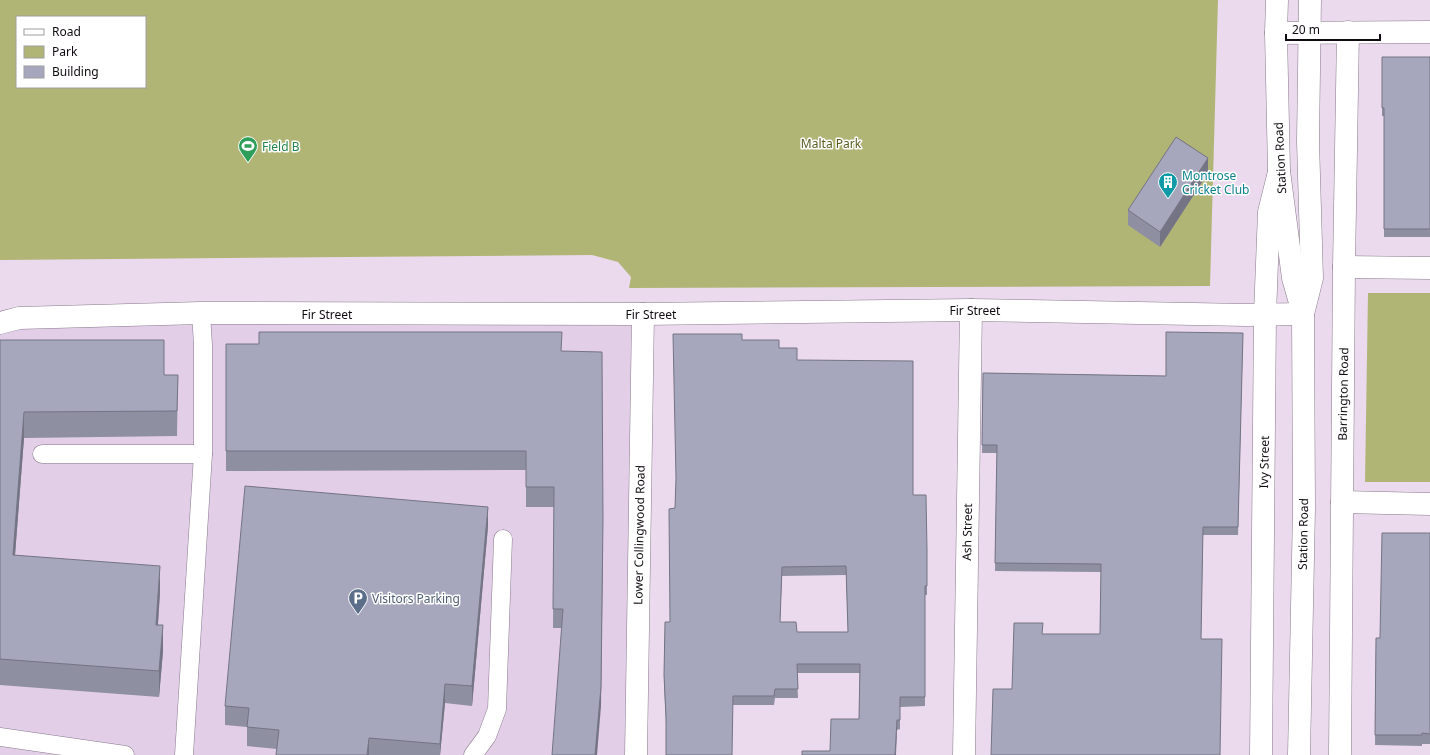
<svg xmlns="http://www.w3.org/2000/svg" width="1430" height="755" font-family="'Noto Sans',sans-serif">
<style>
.built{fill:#e3cee8}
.green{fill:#b0b575;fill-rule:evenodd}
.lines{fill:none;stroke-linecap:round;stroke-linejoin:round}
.lane-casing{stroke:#88798b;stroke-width:19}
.street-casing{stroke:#88798b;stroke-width:23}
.secondary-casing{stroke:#88798b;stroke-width:23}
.lane{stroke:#fff;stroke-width:18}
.street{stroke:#fff;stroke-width:22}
.secondary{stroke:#fff;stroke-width:22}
.wall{fill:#8f8fa2;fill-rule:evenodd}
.shaded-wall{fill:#747484}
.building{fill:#a6a6bc;stroke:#747484;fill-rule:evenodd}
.labels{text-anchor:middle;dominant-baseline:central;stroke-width:3;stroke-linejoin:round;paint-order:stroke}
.park-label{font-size:12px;fill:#595c21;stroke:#fff}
.leisure-label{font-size:12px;fill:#27864d;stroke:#fff;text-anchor:start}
.street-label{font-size:12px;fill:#100b11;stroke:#fff}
.culture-label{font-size:12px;fill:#0d838f;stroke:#fff;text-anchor:start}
.service-label{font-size:12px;fill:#4e5e75;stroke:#fff;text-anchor:start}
</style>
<rect width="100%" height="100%" fill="#ebdaee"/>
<path class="built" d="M643 314 636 755H0V323Z"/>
<g class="green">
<path d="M0 0H1218L1210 286 629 288 631 277 618 262 592 255 0 260ZM17 17H145V87H17Z"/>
<path d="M1368 293H1430V482H1365Z"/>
</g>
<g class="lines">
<g class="lane-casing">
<g id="lane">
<path d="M42 454H203"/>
<path d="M0 737 125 755"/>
<path d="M184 755 203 454V345L201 313"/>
<path d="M473 755 487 736 497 709 503 539"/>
</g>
</g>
<g class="street-casing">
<g id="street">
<path d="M1276 33 1430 32"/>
<path d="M1344 267 1430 268"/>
<path d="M0 323 19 318 201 313 643 314 971 310 1247 315 1303 314"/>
<path d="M1342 502 1430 504"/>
<path d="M636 755 643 314"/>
<path d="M964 755 971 310"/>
<path d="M1261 755 1265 314 1269 212 1279 172"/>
<path d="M1340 755 1344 267 1348 32"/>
</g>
</g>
<g class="secondary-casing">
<g id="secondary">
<path d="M1277 0 1276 33 1279 171 1293 278 1303 313"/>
<path d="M1299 755 1304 508 1303 314 1312 278 1308 141 1310 0"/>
</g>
</g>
<use href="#lane" class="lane"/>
<use href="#street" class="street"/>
<use href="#secondary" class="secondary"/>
</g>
<g class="wall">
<path d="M1382 57H1430V237H1384V116H1382Z"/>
<path d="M1208 173 1160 247 1128 225V210Z"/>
<path d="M1243 333 1238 535H1203L1201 639 1012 689 1043 634H1100L1101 572 995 571 997 453H982L983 373 1166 376Z"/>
<path d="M0 340 164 375H178L177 436 24 438 15 555 160 592 158 625 163 651 159 697 0 685Z"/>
<path d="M742 340 779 348 797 360 913 495 927 559V595H925V706L900 707V729L897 730 830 751 859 719 860 673H797L798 698H775L774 705H733L666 724 664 684 665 622H670L675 508ZM846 575 848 632H797L780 622 782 576Z"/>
<path d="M226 344 562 351 601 706 562 628H553L554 507H526V470L226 471Z"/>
<path d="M488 526 472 706 445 703 440 755H276L277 749 247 746V727L225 725V706Z"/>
<path d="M1430 533V744H1422V746L1375 745 1376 638H1380Z"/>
</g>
<g class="shaded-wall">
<path d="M1208 158V173L1160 247V232Z"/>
<path d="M24 412V438L13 581V555Z"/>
<path d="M488 507V526L472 706V686Z"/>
<path d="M603 538 601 706 597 755H595Z"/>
<path d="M160 566V592L156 651V625Z"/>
<path d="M163 625V651L159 697V671Z"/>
<path d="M445 684V703L440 755V744Z"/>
<path d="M897 720V730L896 755H895Z"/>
<path d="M369 738V755H367Z"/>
</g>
<g class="building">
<path d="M1382 57H1430V229H1384V108H1382Z"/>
<path d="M1176 137 1208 158 1160 232 1128 210Z"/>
<path d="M259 332H562L561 351 602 352 603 519 601 687 595 755H552L563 609H553L554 487H526V451H226V344H259Z"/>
<path d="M1166 332 1243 333 1238 527H1203L1201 639H1222L1220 755H991L993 689H1012L1014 623H1043L1042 634H1100L1101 564 995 563 997 445H982L983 373 1166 376Z"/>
<path d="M673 334H742V340H779V348H797V360L913 361V495H926L927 550V586H925V697H900V720H897L895 755H802V751H830L831 719H859L860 664H797L798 689H775L774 696H733L732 755H666V717L664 675 665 622H670L669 509 675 508 676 478ZM846 566 848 632H797L796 622H780L782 567Z"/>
<path d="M0 340H164V375H178L177 411 24 412 13 555 160 566 156 625H163L159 671 0 659Z"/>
<path d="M245 486 488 507 472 686 445 684 440 744 369 738 367 755H276L279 730 247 727 249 708 225 706Z"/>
<path d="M1382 533H1430V734L1422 733V735H1375L1376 638H1380Z"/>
</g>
<defs>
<g id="stadium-pin" transform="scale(1)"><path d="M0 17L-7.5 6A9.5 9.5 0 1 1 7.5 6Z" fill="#2e9e5b" stroke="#fff"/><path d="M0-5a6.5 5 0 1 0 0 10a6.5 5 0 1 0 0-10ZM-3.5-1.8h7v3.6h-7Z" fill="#fff"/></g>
<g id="building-pin" transform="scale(1)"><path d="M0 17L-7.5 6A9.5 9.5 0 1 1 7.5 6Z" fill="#0f9aa8" stroke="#fff"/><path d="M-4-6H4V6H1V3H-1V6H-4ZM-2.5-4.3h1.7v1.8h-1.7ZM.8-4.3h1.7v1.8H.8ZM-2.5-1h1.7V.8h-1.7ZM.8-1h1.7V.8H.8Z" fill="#fff"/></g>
<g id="parking-pin" transform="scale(1)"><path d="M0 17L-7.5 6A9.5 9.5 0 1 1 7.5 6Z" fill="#5c6f8a" stroke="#fff"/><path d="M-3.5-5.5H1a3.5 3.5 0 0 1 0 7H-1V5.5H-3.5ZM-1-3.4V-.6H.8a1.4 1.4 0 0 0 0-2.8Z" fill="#fff"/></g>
</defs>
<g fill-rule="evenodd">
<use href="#stadium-pin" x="248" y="146"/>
<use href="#building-pin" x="1168" y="182"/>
<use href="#parking-pin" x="358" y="598"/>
</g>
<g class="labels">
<g class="park-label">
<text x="831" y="143">Malta Park</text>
</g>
<g class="leisure-label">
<text x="262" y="146">Field B</text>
</g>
<g class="street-label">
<text transform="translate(1280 158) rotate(-93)">Station Road</text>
<text x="975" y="310">Fir Street</text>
<text x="327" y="314">Fir Street</text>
<text x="651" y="314">Fir Street</text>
<text transform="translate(1343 394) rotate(-89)">Barrington Road</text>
<text transform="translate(1264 462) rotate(-89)">Ivy Street</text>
<text transform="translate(967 532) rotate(-89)">Ash Street</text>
<text transform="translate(1303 534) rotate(-89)">Station Road</text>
<text transform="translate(639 535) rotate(-89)">Lower Collingwood Road</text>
</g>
<g class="culture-label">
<text x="1182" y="175">Montrose<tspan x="1182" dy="14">Cricket Club</tspan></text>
</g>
<g class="service-label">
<text x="372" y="598">Visitors Parking</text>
</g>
</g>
<rect x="16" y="16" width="130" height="72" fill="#ffffff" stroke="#9f9da0"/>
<rect x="24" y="29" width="20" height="6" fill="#ffffff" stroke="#9f9da0"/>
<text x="52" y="36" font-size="12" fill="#100b11">Road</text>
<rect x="24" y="46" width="20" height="12" fill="#b0b575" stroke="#9f9da0"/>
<text x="52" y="56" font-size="12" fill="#100b11">Park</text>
<rect x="24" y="66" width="20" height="12" fill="#a6a6bc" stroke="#9f9da0"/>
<text x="52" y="76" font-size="12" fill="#100b11">Building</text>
<path d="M1286 34v6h94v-6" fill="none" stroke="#100b11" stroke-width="2"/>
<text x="1292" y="34" font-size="12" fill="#100b11" stroke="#ffffff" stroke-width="3" paint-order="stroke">20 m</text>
</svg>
